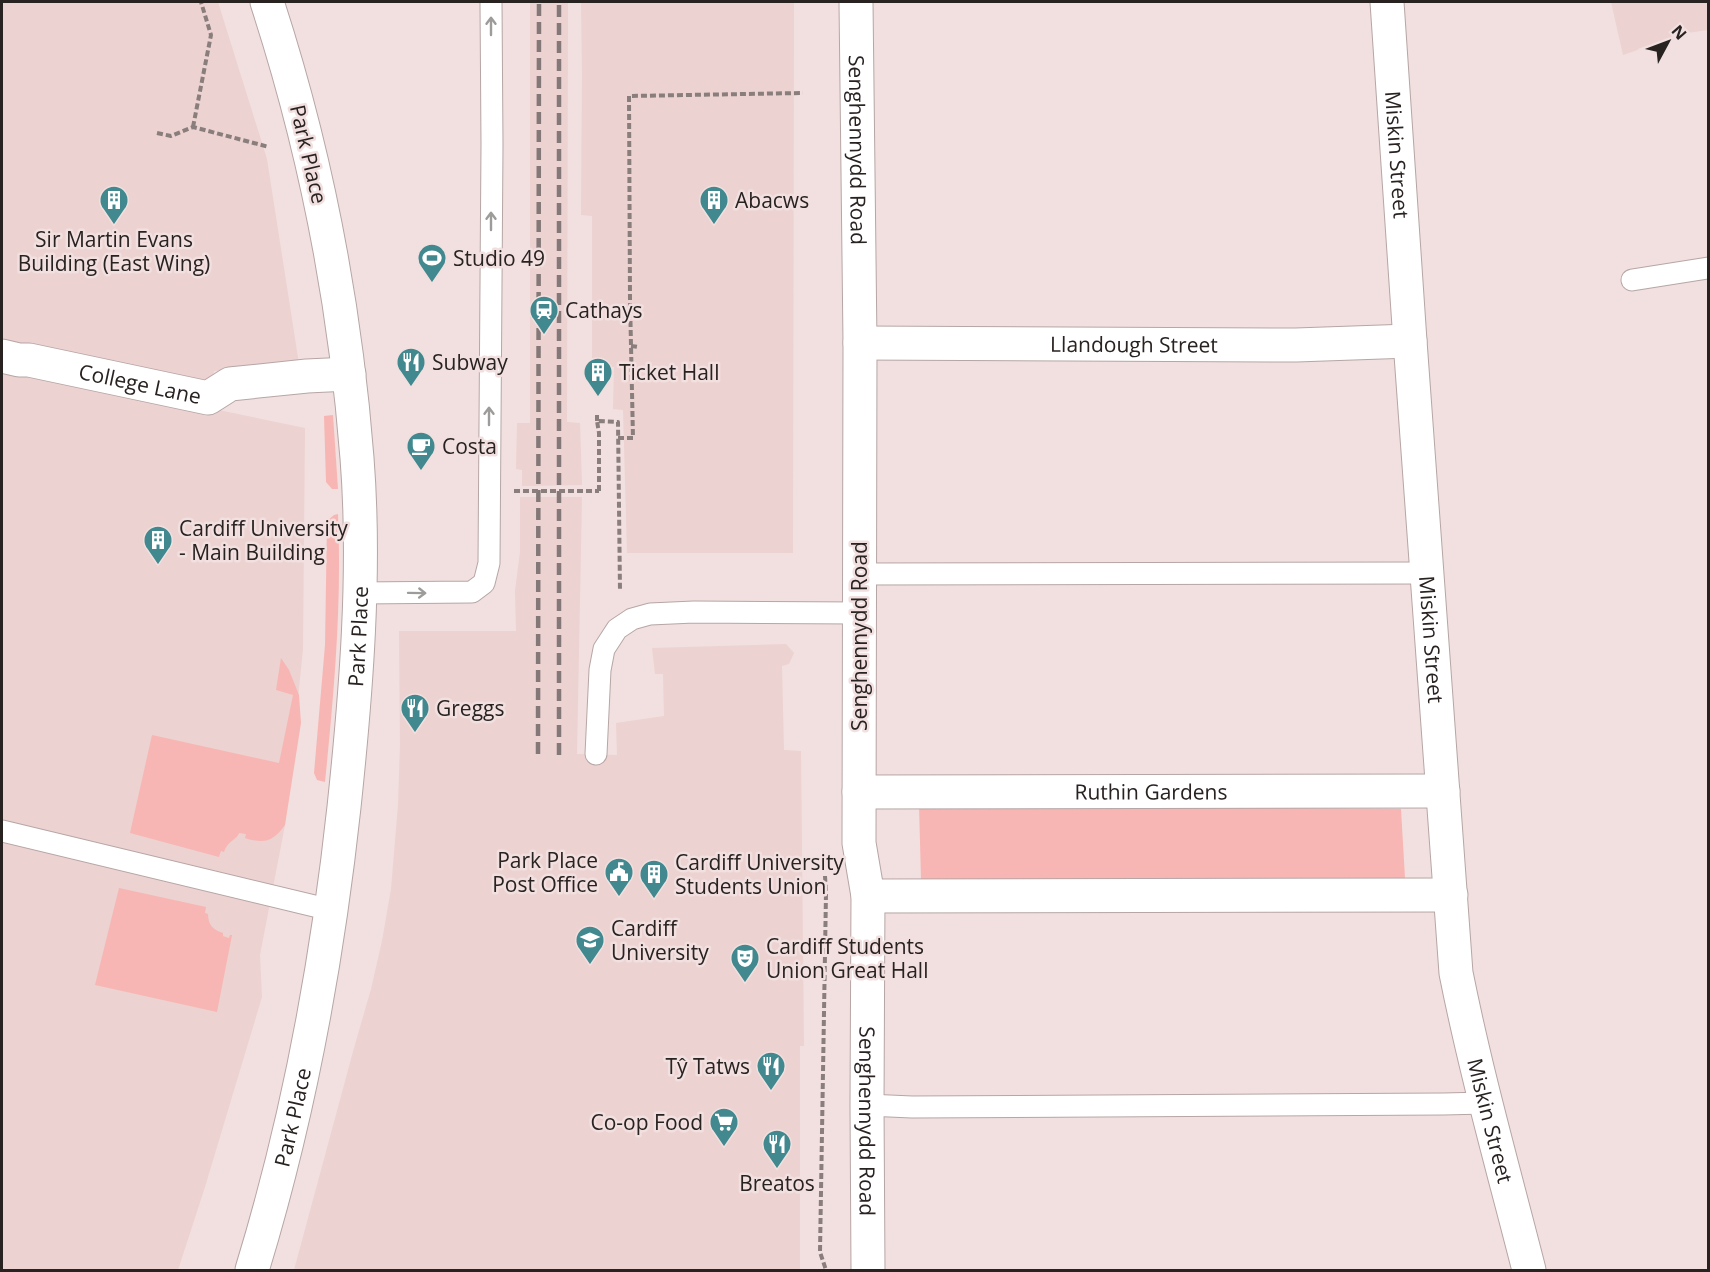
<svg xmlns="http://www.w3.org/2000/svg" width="1710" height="1272" font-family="'Open Sans',sans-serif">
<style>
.built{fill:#ecd2d0}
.green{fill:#f7b6b3}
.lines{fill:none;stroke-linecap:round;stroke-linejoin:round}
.lane-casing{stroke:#b6a6a5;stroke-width:23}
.street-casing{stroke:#b6a6a5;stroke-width:35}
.secondary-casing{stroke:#b6a6a5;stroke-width:35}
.path{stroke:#8a7e7d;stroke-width:4;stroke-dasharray:6 3;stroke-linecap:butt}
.lane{stroke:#fff;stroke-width:21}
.street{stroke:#fff;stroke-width:33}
.secondary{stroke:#fff;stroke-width:33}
.rail{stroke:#837877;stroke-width:4.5;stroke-dasharray:12 6;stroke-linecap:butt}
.path-bridge{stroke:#8a7e7d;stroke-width:4;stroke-dasharray:6 3;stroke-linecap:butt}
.oneway{stroke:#9e9c9b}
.labels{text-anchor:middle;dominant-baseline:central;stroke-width:5;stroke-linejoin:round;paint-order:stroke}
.street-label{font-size:21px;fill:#282221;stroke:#f1e0df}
.poi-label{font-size:21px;fill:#282221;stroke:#f1e0df;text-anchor:start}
</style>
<rect width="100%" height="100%" fill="#f1e0df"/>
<g class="built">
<path d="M2 2H218L267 159 299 364 214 371 211 390 2 344Z"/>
<path d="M530 2H568L567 422 580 423 582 485 522 486V470L516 469 517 423H530Z"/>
<path d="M581 2H794L793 553H627L623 410 613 409 614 367 592 366V216L581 215 582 72Z"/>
<path d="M1611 2H1708V30L1687 33 1623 55Z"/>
<path d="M2 365 305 428 303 649 285 825 260 955 262 997 205 1187 178 1270H2Z"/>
<path d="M520 497H582L577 754 617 755 616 723 664 716 663 674H655L652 648 786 644 794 653 789 664 782 666 784 750 801 751 804 1046H800V1270H294L354 1048 371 989 382 941 391 889 398 805 400 745 399 631H516L515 591 520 552Z"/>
</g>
<g class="green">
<path d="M333 415 338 489H332L326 482 324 416Z"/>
<path d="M338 514C342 604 334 693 325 782L317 780 314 773 325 645 327 521 334 515Z"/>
<path d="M281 658 289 670 299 695 301 723 285 825C273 842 264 844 245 838L246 834 239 833C237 840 228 840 224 852L221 851 219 857 130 833 152 735 279 763 293 695 276 690Z"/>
<path d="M919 805 1401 809 1405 878 1396 880 921 879Z"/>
<path d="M119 888 206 907 205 913 208 914C208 925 213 930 223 933V936L229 938 230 935H232L217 1012 95 985Z"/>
</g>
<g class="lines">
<g class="lane-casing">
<g id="lane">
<path d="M1632 280 1708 268"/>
<path d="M859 574 1427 573"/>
<path d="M359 593 472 592 484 583 489 563 492 145 491 2"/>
<path d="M596 754 600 670 604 649 617 629 632 619 650 614 694 612 859 613"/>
<path d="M2 831 331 910"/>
<path d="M867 1105 912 1107 1443 1104 1486 1103"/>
</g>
</g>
<g class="street-casing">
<g id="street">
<path id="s1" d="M856 2 860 343 859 843 868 896 867 1105 868 1270"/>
<path id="s2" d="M1387 2 1410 341 1456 973C1476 1073 1504 1172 1529 1270"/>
<path id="s3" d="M860 343 1296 345 1410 341"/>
<path id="s4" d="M2 356 19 360H29L208 398 230 384 307 376 349 374"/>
<path id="s5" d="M859 792 1443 791"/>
<path d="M868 896 1451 895"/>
</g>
</g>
<g class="secondary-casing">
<g id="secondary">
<path id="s6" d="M252 1270C298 1120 327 964 344 807 356 694 366 572 357 458 345 303 315 149 267 2"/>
</g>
</g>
<g class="path">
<path d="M193 127 211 35 201 2"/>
<path d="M157 133 171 136 193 127 269 147"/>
<path d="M631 346 638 347"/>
<path d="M597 421V413"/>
<path d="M618 438H633L630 299 629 96 803 93"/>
<path d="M599 491V433L597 421 618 422 620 591"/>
<path d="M825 876 826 893 820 1252 826 1270"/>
</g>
<use href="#lane" class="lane"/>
<use href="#street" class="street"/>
<use href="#secondary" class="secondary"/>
<g class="rail">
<path d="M538 754 539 2"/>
<path d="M559 755V2"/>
</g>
<path class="path-bridge" d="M514 491H599"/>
</g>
<defs><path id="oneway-shaft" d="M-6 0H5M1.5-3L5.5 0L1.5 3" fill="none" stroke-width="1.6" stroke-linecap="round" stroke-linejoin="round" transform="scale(1.5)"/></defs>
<g class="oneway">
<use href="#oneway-shaft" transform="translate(491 26) rotate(-90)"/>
<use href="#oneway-shaft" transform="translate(491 221) rotate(-90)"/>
<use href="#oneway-shaft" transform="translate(489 416) rotate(-90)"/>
<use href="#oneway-shaft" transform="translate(417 593) rotate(1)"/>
</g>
<defs>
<g id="building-pin" transform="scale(1.5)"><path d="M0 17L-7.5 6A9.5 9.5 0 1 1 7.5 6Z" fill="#41898f" stroke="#f1e0df"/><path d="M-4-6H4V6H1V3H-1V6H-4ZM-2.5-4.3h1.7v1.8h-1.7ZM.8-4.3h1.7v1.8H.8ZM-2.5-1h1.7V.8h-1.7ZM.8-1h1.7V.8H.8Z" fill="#fff"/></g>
<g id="stadium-pin" transform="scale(1.5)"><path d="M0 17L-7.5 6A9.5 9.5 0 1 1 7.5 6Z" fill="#41898f" stroke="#f1e0df"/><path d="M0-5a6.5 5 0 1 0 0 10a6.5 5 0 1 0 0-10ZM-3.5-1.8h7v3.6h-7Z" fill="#fff"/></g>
<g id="station-pin" transform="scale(1.5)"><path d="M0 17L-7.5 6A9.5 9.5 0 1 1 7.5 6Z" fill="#41898f" stroke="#f1e0df"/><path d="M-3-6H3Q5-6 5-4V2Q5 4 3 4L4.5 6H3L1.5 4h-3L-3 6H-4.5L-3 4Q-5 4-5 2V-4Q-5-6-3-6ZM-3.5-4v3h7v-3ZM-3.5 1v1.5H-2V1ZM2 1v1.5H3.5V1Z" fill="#fff"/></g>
<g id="restaurant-pin" transform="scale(1.5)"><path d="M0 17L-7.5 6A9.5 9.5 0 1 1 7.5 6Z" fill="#41898f" stroke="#f1e0df"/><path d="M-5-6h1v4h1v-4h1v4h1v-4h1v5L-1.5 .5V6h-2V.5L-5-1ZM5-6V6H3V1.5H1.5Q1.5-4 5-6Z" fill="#fff"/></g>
<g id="cafe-pin" transform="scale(1.5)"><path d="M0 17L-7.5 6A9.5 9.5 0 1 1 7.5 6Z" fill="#41898f" stroke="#f1e0df"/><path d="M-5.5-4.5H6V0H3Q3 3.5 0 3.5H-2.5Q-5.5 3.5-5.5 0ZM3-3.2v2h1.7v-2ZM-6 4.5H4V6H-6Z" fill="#fff"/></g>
<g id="civic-pin" transform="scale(1.5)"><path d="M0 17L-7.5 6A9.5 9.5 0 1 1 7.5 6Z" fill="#41898f" stroke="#f1e0df"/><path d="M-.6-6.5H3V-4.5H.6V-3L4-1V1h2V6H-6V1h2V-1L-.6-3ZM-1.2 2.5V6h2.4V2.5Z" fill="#fff"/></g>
<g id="university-pin" transform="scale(1.5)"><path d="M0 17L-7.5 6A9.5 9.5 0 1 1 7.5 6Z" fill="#41898f" stroke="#f1e0df"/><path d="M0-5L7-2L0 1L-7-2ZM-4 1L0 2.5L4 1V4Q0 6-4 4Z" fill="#fff"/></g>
<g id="theatre-pin" transform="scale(1.5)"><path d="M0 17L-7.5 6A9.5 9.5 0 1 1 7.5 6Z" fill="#41898f" stroke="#f1e0df"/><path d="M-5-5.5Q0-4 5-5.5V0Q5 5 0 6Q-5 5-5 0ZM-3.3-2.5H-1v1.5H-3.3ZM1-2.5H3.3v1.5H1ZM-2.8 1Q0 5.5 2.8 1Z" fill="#fff"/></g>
<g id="supermarket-pin" transform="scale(1.5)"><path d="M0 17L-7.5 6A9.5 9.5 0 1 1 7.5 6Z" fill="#41898f" stroke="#f1e0df"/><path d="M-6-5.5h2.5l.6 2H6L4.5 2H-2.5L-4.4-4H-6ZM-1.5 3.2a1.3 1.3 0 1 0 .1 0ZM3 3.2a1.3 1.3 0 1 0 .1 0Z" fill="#fff"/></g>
</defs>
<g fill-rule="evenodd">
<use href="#building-pin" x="114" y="200"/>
<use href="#building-pin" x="714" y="200"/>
<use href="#stadium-pin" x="432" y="258"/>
<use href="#station-pin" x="544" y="310"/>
<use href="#restaurant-pin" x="411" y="362"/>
<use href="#building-pin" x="598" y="372"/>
<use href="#cafe-pin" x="421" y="446"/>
<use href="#building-pin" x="158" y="540"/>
<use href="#restaurant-pin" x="415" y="708"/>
<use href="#civic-pin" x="619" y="872"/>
<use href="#building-pin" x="654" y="874"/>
<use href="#university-pin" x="590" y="940"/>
<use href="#theatre-pin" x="745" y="958"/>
<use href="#restaurant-pin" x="771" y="1066"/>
<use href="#supermarket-pin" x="724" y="1122"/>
<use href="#restaurant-pin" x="777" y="1144"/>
</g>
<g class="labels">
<g class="street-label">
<text stroke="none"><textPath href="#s1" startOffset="148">Senghennydd Road</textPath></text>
<text transform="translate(309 154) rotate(77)">Park Place</text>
<text stroke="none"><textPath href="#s2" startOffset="153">Miskin Street</textPath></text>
<text stroke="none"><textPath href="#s3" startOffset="274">Llandough Street</textPath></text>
<text stroke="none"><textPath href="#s4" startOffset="141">College Lane</textPath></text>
<text stroke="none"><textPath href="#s6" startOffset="644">Park Place</textPath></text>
<text transform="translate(859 636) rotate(-90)">Senghennydd Road</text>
<text stroke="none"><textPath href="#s2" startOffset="639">Miskin Street</textPath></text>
<text stroke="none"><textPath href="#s5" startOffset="292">Ruthin Gardens</textPath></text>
<text stroke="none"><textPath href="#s6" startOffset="158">Park Place</textPath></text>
<text stroke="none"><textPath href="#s2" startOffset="1125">Miskin Street</textPath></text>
<text stroke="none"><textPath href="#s1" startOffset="1120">Senghennydd Road</textPath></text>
</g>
<g class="poi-label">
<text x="735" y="200">Abacws</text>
<text x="114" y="239" text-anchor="middle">Sir Martin Evans<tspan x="114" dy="24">Building (East Wing)</tspan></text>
<text x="453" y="258">Studio 49</text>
<text x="565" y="310">Cathays</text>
<text x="432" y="362">Subway</text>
<text x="619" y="372">Ticket Hall</text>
<text x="442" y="446">Costa</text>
<text x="179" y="528">Cardiff University<tspan x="179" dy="24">- Main Building</tspan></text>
<text x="436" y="708">Greggs</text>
<text x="598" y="860" text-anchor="end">Park Place<tspan x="598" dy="24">Post Office</tspan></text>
<text x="675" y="862">Cardiff University<tspan x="675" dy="24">Students Union</tspan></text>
<text x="611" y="928">Cardiff<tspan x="611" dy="24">University</tspan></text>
<text x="766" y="946">Cardiff Students<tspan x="766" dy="24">Union Great Hall</tspan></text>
<text x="750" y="1066" text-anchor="end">Tŷ Tatws</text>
<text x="703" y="1122" text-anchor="end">Co-op Food</text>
<text x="777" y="1183" text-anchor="middle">Breatos</text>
</g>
</g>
<rect width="1710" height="1272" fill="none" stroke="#282221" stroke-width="6"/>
<g transform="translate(1668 42) rotate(49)" stroke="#f1e0df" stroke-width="4.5" paint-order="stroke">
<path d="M0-4.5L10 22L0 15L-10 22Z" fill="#282221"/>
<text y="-9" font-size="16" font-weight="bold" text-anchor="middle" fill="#282221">N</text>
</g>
</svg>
